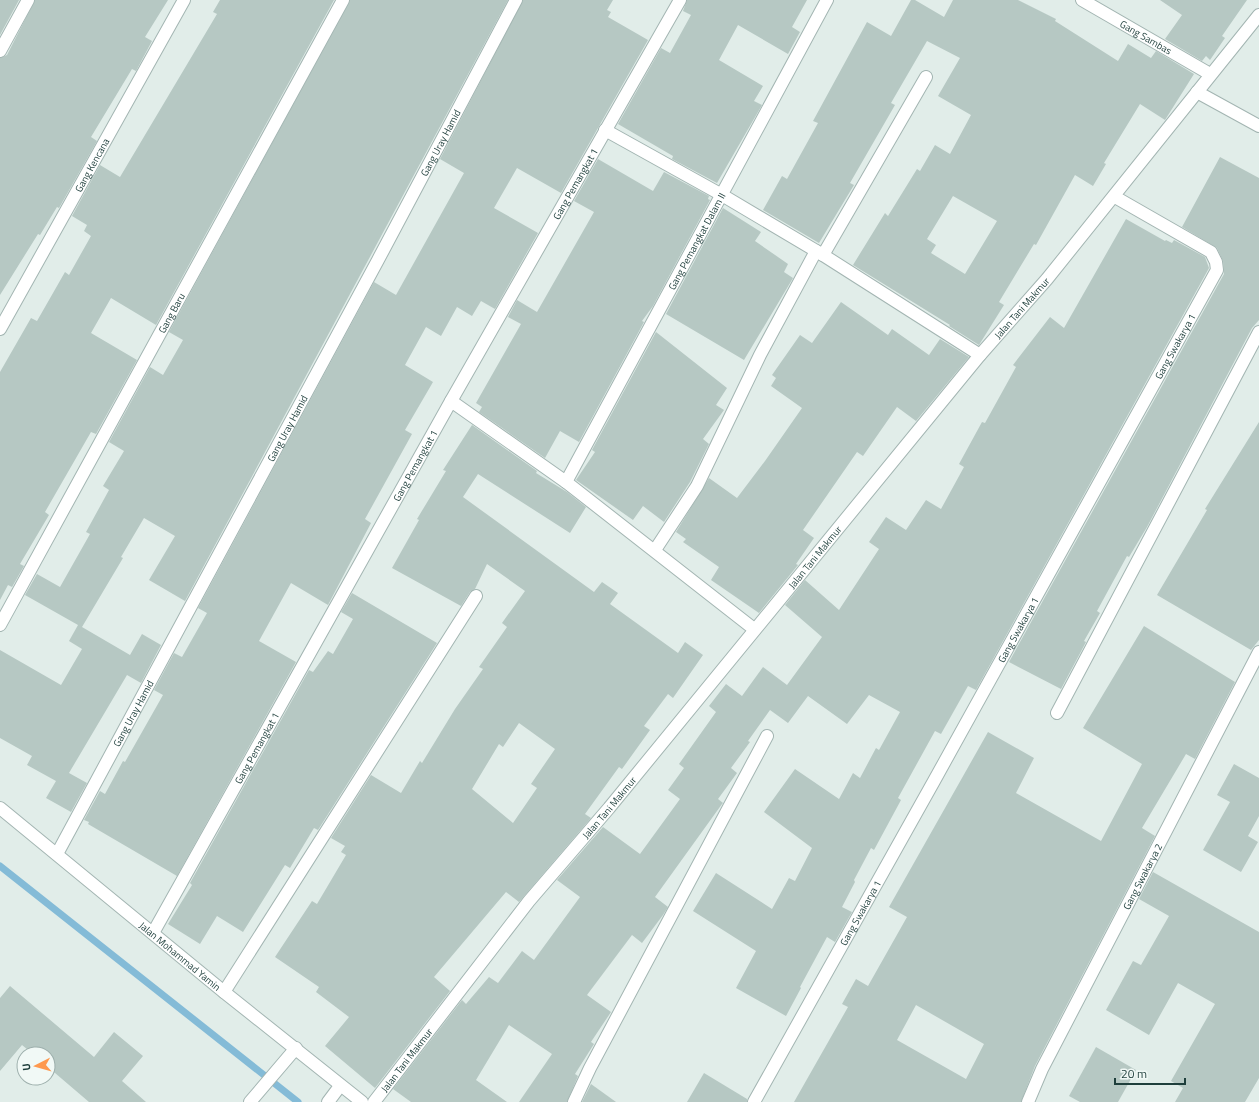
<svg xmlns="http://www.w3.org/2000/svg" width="1259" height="1102" font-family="'Titillium Web',sans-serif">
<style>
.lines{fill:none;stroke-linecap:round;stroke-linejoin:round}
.stream{stroke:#84bbd7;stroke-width:7}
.building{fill:#b6c8c3;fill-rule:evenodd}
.minor-casing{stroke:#a3b5b2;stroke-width:14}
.tertiary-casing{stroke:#a3b5b2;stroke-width:14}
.minor{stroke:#fff;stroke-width:12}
.tertiary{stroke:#fff;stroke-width:12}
.labels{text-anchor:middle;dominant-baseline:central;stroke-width:3;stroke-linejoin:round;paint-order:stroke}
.street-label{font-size:10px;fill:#1f3f3c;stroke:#f1f9f6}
</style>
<rect width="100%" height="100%" fill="#e1ede9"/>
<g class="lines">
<path class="stream" d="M0 866 298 1102"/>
</g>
<g class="building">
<path d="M0 0H19L0 35Z"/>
<path d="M35 0H168L145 37 152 41 136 71 132 69 91 137 97 141 59 208 57 207 40 235 38 234 0 295V58L7 55Z"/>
<path d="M220 0H334L156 325 111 298 91 333 137 360 96 434 91 432 45 512 49 515 20 564 24 566 12 587 8 585 0 600V372L31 318 37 321 65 272 69 275 91 236 84 231 87 225 72 216 100 165 120 177 217 14 213 12Z"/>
<path d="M350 0H508L185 601 149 580 175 536 144 518 121 557 123 558 82 627 130 655 142 634 161 645 141 683 127 675 69 773 87 783 71 812 46 798 56 781 27 765 32 756 0 738V650L61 685 82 649 69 641 78 625 25 595 37 574 60 587 90 534 86 532 109 490 103 486 124 451 109 442 150 367 163 375 183 340 169 332Z"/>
<path d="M523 0H613L607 10 611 12 608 17 648 40 561 193 517 168 494 208 538 233 495 309 481 301 472 316 457 307 441 336 426 327 405 365 433 382 405 430 412 434 365 519 371 523 328 605 291 583 259 641 296 662 177 876 88 824 89 822 84 820 100 791 105 794 123 761 125 762 163 695 154 690 174 653 182 657 207 613 198 608 374 282 396 295 464 173 440 159Z"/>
<path d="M687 0H807L792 27 800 32 788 54 738 25 719 60 763 86 754 101 762 105 717 183 672 159 673 156 618 124 661 48 670 53 691 15 683 11Z"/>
<path d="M911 0H915L944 17 953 0H1018L1056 19 1055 21 1118 61 1128 44 1151 58 1156 51 1194 74 1165 120 1140 104 1104 163 1106 164 1093 186 1075 175 1036 245 1034 244 999 302 1004 305 979 345 949 326 950 325 853 265 885 213 888 216 917 169 920 171 935 145 950 154 971 115 938 96 960 58 927 41 891 103 895 105 850 183 854 185 819 243 763 210 782 176 787 179 818 123 813 121 867 22 891 36ZM953 196 997 221 965 274 931 253 936 245 927 239Z"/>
<path d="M1160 0H1247L1222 36 1225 38 1210 60 1206 56 1202 61 1165 39 1182 15Z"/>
<path d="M1220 157 1259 178V320L1252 328 1147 527 1129 557 1127 556 1097 611 1100 613 1084 641 1086 642 1061 689 1009 662 1224 274 1223 261 1217 248 1182 227Z"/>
<path d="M598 159 653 191 664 172 709 196 708 199 710 200 653 306 642 321 644 322 579 442 560 431 545 458 479 412 482 407 476 403 521 324 508 317 517 300 537 312 594 212 574 201Z"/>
<path d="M723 208 761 232 755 241 788 264 784 272 793 278 744 360 666 314Z"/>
<path d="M1126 219 1165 241 1166 240 1172 243 1174 240 1205 257 1209 268 976 690 968 686 941 734 935 731 898 798 901 800 874 850 871 848 854 880 855 882 842 907 852 912 835 942 827 937 800 987 801 988 786 1016 736 988 756 951 693 911 716 873 772 909 789 878 795 881 812 848 764 812 795 769 839 799 853 773 860 778 876 748 879 750 900 712 869 695 847 724 808 696 788 723 770 710 748 741 750 742 731 768 737 773 718 799 723 803 722 804 655 897 668 907 663 915 642 943 632 935 587 995 611 1012 591 1042 594 1044 575 1074 578 1076 567 1102H519L552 1054 509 1025 476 1080 507 1102H411L393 1089 462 1000 466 1004 489 977 498 983 522 951 534 960 580 897 557 880 603 827 640 854 680 799 668 790 684 768 679 764 716 712 709 706 726 684 742 696 763 667 787 685 822 637 785 605 805 580 839 610 879 549 869 542 886 517 906 530 926 500 941 509 964 467 959 464 982 422 985 423 1016 367 1013 365 1050 317 1064 328Z"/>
<path d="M841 302 888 335 892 329 929 355 940 339 969 357 916 421 897 407 863 456 857 452 803 530 814 538 796 564 798 565 759 613 711 580 719 567 683 542 686 539 676 532 709 478 737 498 765 461 802 408 771 386 776 378 772 375 800 335 812 343Z"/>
<path d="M656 332 727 388 716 405 724 410 703 439 709 444 690 482 664 522 643 506 633 520 576 480 595 452 592 450Z"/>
<path d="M1259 422V640L1251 650 1157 595 1207 510 1205 509Z"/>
<path d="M472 425 537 471 536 473 567 492 586 507 570 533 478 474 463 497 594 592 602 582 618 593 610 604 678 653 685 642 703 655 673 698 668 694 644 726 650 730 622 769 619 767 585 814 591 818 519 902 506 892 434 977 450 991 375 1088 325 1046 349 1017 316 992 319 987 275 957 312 901 317 904 346 855 341 852 345 846 331 838 371 775 401 793 420 761 422 763 455 709 483 669 479 667 507 627 502 623 525 591 487 564 475 589 470 592 461 606 392 568 419 520 417 519 446 471 443 470ZM519 723 555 749 531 784 537 788 513 823 472 789 499 744 503 747Z"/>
<path d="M352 593 437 643 318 830 314 828 290 868 285 865 243 932 217 916 200 944 168 924 192 885 190 883 309 670 313 672 328 651 333 654 353 619 341 612Z"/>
<path d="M1144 626 1235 682 1195 759 1186 754 1142 828 1155 836 1035 1066 1021 1102H794L848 1007 842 1004 856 979 868 986 907 917 889 907 988 732 1034 758 1016 793 1101 841 1142 764 1083 728ZM916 1005 984 1044 966 1079 897 1040Z"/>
<path d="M1234 764 1259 778V816L1248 836 1258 842 1241 872 1203 850 1230 802 1217 795Z"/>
<path d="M1153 872 1259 932V1078L1245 1102H1175L1183 1088 1171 1081 1215 1004 1178 983 1149 1035 1106 1010 1133 961 1141 965 1169 916 1139 899Z"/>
<path d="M10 986 94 1057 114 1032 143 1056 122 1081 146 1102H89L48 1067V1054H33L22 1045 0 1071V998Z"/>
<path d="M1096 1047 1136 1070 1118 1102H1080L1069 1096Z"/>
<path d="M704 1073 747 1099V1102H687Z"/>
<path d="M591 1084 616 1102H582Z"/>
</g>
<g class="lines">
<g class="minor-casing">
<g id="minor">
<path id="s1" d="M1082 0 1210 74"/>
<path d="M0 51 28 0"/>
<path d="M1197 92 1259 126"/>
<path d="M605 130 722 195 823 255 980 355"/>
<path d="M823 255 926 77"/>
<path id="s2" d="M0 329 184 0"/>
<path d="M451 401 566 482 754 629"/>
<path id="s3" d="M566 482 827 0"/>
<path d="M655 550 697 486 760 355 816 251"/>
<path id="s4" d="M0 625 343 0"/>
<path d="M1057 713 1259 332"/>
<path id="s5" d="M57 854 378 260 516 0"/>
<path id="s6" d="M153 933 451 401 680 0"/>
<path d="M224 992 476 596"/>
<path d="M250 1102 296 1048"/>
<path id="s7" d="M374 1102 529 901 609 808 980 355 1047 279 1259 15"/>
<path d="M574 1102 590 1068 767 736"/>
<path id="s8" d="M754 1102 934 781 1217 270 1216 262 1211 252 1115 197"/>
<path id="s9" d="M1028 1102 1042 1069 1259 652"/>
</g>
</g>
<g class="tertiary-casing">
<g id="tertiary">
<path id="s10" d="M0 808 224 992 362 1102"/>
<path d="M328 1102 340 1086"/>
</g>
</g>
<use href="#minor" class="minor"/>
<use href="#tertiary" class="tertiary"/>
</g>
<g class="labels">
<g class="street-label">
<text stroke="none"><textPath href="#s1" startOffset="74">Gang Sambas</textPath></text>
<text stroke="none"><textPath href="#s5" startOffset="808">Gang Uray Hamid</textPath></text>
<text stroke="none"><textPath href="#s2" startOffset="188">Gang Kencana</textPath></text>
<text stroke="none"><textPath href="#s6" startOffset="860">Gang Pemangkat 1</textPath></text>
<text stroke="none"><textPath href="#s3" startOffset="274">Gang Pemangkat Dalam II</textPath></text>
<text stroke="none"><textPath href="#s7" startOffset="1025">Jalan Tani Makmur</textPath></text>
<text stroke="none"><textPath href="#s4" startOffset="356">Gang Baru</textPath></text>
<text stroke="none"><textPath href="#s8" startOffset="865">Gang Swakarya 1</textPath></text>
<text stroke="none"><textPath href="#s5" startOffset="484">Gang Uray Hamid</textPath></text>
<text stroke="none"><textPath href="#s6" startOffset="536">Gang Pemangkat 1</textPath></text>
<text stroke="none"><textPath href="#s7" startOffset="701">Jalan Tani Makmur</textPath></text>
<text stroke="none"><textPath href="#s8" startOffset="541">Gang Swakarya 1</textPath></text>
<text stroke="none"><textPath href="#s5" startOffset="160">Gang Uray Hamid</textPath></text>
<text stroke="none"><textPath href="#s6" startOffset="212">Gang Pemangkat 1</textPath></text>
<text stroke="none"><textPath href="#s7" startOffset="377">Jalan Tani Makmur</textPath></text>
<text stroke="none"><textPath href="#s9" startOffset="253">Gang Swakarya 2</textPath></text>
<text stroke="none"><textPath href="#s8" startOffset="217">Gang Swakarya 1</textPath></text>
<text stroke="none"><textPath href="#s10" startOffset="233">Jalan Mohammad Yamin</textPath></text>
<text stroke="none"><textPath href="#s7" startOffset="53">Jalan Tani Makmur</textPath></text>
</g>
</g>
<g transform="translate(36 1066) rotate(264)"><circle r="19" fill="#f1f9f6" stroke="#9dafac"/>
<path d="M0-3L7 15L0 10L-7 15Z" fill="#fe994e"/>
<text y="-6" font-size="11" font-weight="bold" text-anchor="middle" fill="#1f3f3c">U</text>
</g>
<path d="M1115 1078v6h70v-6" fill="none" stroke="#1f3f3c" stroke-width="2"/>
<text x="1121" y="1078" font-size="12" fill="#1f3f3c" stroke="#f1f9f6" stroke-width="3" paint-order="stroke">20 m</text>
</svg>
